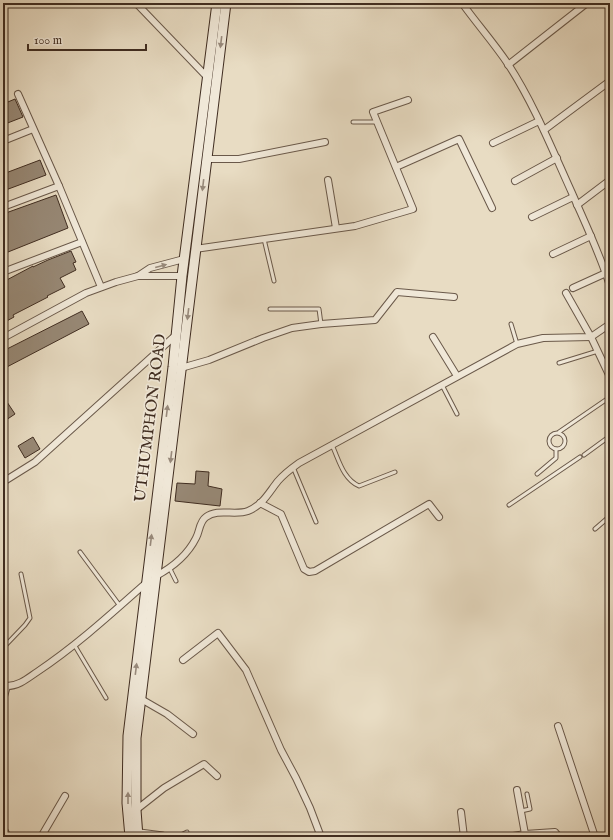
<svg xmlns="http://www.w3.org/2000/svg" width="613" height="840" font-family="'IM FELL English',serif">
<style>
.building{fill:#978875;stroke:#402d21}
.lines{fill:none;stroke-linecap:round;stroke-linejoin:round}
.lane-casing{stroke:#6a594a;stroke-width:5}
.street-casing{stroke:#6a594a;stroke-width:8}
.secondary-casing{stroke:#402d21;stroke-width:11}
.lane{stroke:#f0e8d8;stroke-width:3}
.street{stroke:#f0e8d8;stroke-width:6}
.secondary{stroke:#f0e8d8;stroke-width:9}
.oneway{fill:#988a7c}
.labels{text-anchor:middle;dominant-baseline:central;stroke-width:3.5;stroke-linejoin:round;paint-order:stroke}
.street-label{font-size:16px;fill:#402d21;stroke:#f0e8d8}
</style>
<rect width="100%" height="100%" fill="#e8dcc3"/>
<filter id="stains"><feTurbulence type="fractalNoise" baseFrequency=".005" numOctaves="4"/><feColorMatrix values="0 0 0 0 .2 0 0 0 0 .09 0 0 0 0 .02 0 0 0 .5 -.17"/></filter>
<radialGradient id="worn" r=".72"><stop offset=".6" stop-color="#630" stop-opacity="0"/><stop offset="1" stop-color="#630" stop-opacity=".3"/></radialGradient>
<g class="building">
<path d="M15 99 23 117 5 124 3 119V104Z"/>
<path d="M40 160 46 175 3 191V174Z"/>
<path d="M56 195 68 228 3 254V214Z"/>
<path d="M71 251 76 262 73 263 76 270 60 278 65 287 47 296 48 297 13 315 14 317 3 323V282L33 266V267L48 260Z"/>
<path d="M82 311 89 324 3 369V351Z"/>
<path d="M3 396 15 414 3 422Z"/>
<path d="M33 437 40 449 25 458 18 446Z"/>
<path d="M196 471 209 472 208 486 222 489 220 506 175 501 177 483 195 484Z"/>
</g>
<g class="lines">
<g class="lane-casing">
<g id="lane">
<path d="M353 122H377"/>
<path d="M264 239 274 281"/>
<path d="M270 309H319L321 324"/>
<path d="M511 324 517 344"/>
<path d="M559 363 598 351"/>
<path d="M442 385 457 414"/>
<path d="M559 432 610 397"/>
<circle cx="557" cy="441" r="8"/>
<path d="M332 445C339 460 343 479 359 486L395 472"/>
<path d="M584 455 610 436"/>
<path d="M293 467 316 522"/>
<path d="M537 474 556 458V449"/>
<path d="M509 505 580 457"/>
<path d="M595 529 610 516"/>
<path d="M80 552 120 606"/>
<path d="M170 569 176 581"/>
<path d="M75 646 106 698"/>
<path d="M3 648 25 625 30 618 21 574"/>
<path d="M521 811 530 809 527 794"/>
<path d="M140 831 163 834 170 837"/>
<path d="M177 837 187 832"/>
</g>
</g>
<g class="street-casing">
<g id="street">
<path d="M136 3 208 78"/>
<path d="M462 3C477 24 494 43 508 64 534 104 552 149 572 193 585 223 600 254 610 286"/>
<path d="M508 65 587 3"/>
<path d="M18 94 59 186 101 287"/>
<path d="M544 130 610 81"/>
<path d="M3 141 33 129"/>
<path d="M493 143 539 121"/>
<path d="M206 159H239L325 142"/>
<path d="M396 167 459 139 492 208"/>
<path d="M328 180 336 228"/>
<path d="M515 181 557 158"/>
<path d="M577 205 610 180"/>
<path d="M3 207 59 186"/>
<path d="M532 217 573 197"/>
<path d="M195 249 355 226 413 209 373 112 408 100"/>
<path d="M553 254 591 236"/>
<path d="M3 272 82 242"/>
<path d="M138 276H182"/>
<path d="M573 288 606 273"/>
<path d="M566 293 591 337 610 377"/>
<path d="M433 337 457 376"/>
<path d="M3 338 86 293 116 282 138 276 150 268 184 259"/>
<path d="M181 368 209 360 263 338 292 328 321 324 375 320 397 292 454 297"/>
<path d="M3 482 35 462 177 334"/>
<path d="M260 503 281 514 304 569 309 572 315 571 429 504 439 517"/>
<path d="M156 576C173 567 187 556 196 538 200 531 199 522 206 517 218 508 235 516 248 511 263 505 269 492 278 481 284 474 292 468 299 463L517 344 543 338 591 337 610 324"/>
<path d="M183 660 218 633 246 670 281 750 296 778 310 808 321 837"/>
<path d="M3 683 7 686C19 686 28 678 37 672 76 646 111 614 146 583"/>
<path d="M141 699 167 714 193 734"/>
<path d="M3 700 7 686"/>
<path d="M558 726 595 837"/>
<path d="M517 790 525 834"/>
<path d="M136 810 164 788 204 764 217 776"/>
<path d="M461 812 464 837"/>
<path d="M3 828 8 837"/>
<path d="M41 837 65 796"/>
<path d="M506 837 525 834 555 832 559 837"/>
</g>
</g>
<g class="secondary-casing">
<g id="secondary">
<path d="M130 837 127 803 128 736 173 367 182 276 217 3"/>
<path d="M138 837 136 810V738L226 3"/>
</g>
</g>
<use href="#lane" class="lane"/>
<use href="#street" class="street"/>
<use href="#secondary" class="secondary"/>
</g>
<defs><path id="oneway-solid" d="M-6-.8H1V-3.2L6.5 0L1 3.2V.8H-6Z"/></defs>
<g class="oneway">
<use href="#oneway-solid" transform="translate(221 42) rotate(97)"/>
<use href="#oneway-solid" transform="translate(203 185) rotate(97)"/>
<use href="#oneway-solid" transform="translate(161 266) rotate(-15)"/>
<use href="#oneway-solid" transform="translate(188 314) rotate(97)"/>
<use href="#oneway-solid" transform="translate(167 411) rotate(-83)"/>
<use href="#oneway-solid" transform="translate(171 457) rotate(97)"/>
<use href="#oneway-solid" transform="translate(151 540) rotate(-83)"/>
<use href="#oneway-solid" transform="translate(136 669) rotate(-83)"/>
<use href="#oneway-solid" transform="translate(128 798) rotate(-90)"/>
</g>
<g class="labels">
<g class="street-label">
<text transform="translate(151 418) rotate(-83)">UTHUMPHON ROAD</text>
</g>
</g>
<rect width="613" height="840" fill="none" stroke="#e8dcc3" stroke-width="16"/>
<rect x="4" y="4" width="605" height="832" fill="none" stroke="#402d21" stroke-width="2"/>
<rect x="8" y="8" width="597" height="824" fill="none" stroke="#402d21"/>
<path d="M28 44v6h118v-6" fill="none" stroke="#402d21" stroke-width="2"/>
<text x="34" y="44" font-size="12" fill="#402d21" stroke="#f0e8d8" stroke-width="3" paint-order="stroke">100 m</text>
<rect width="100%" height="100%" filter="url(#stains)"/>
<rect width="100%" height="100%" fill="url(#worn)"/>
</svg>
